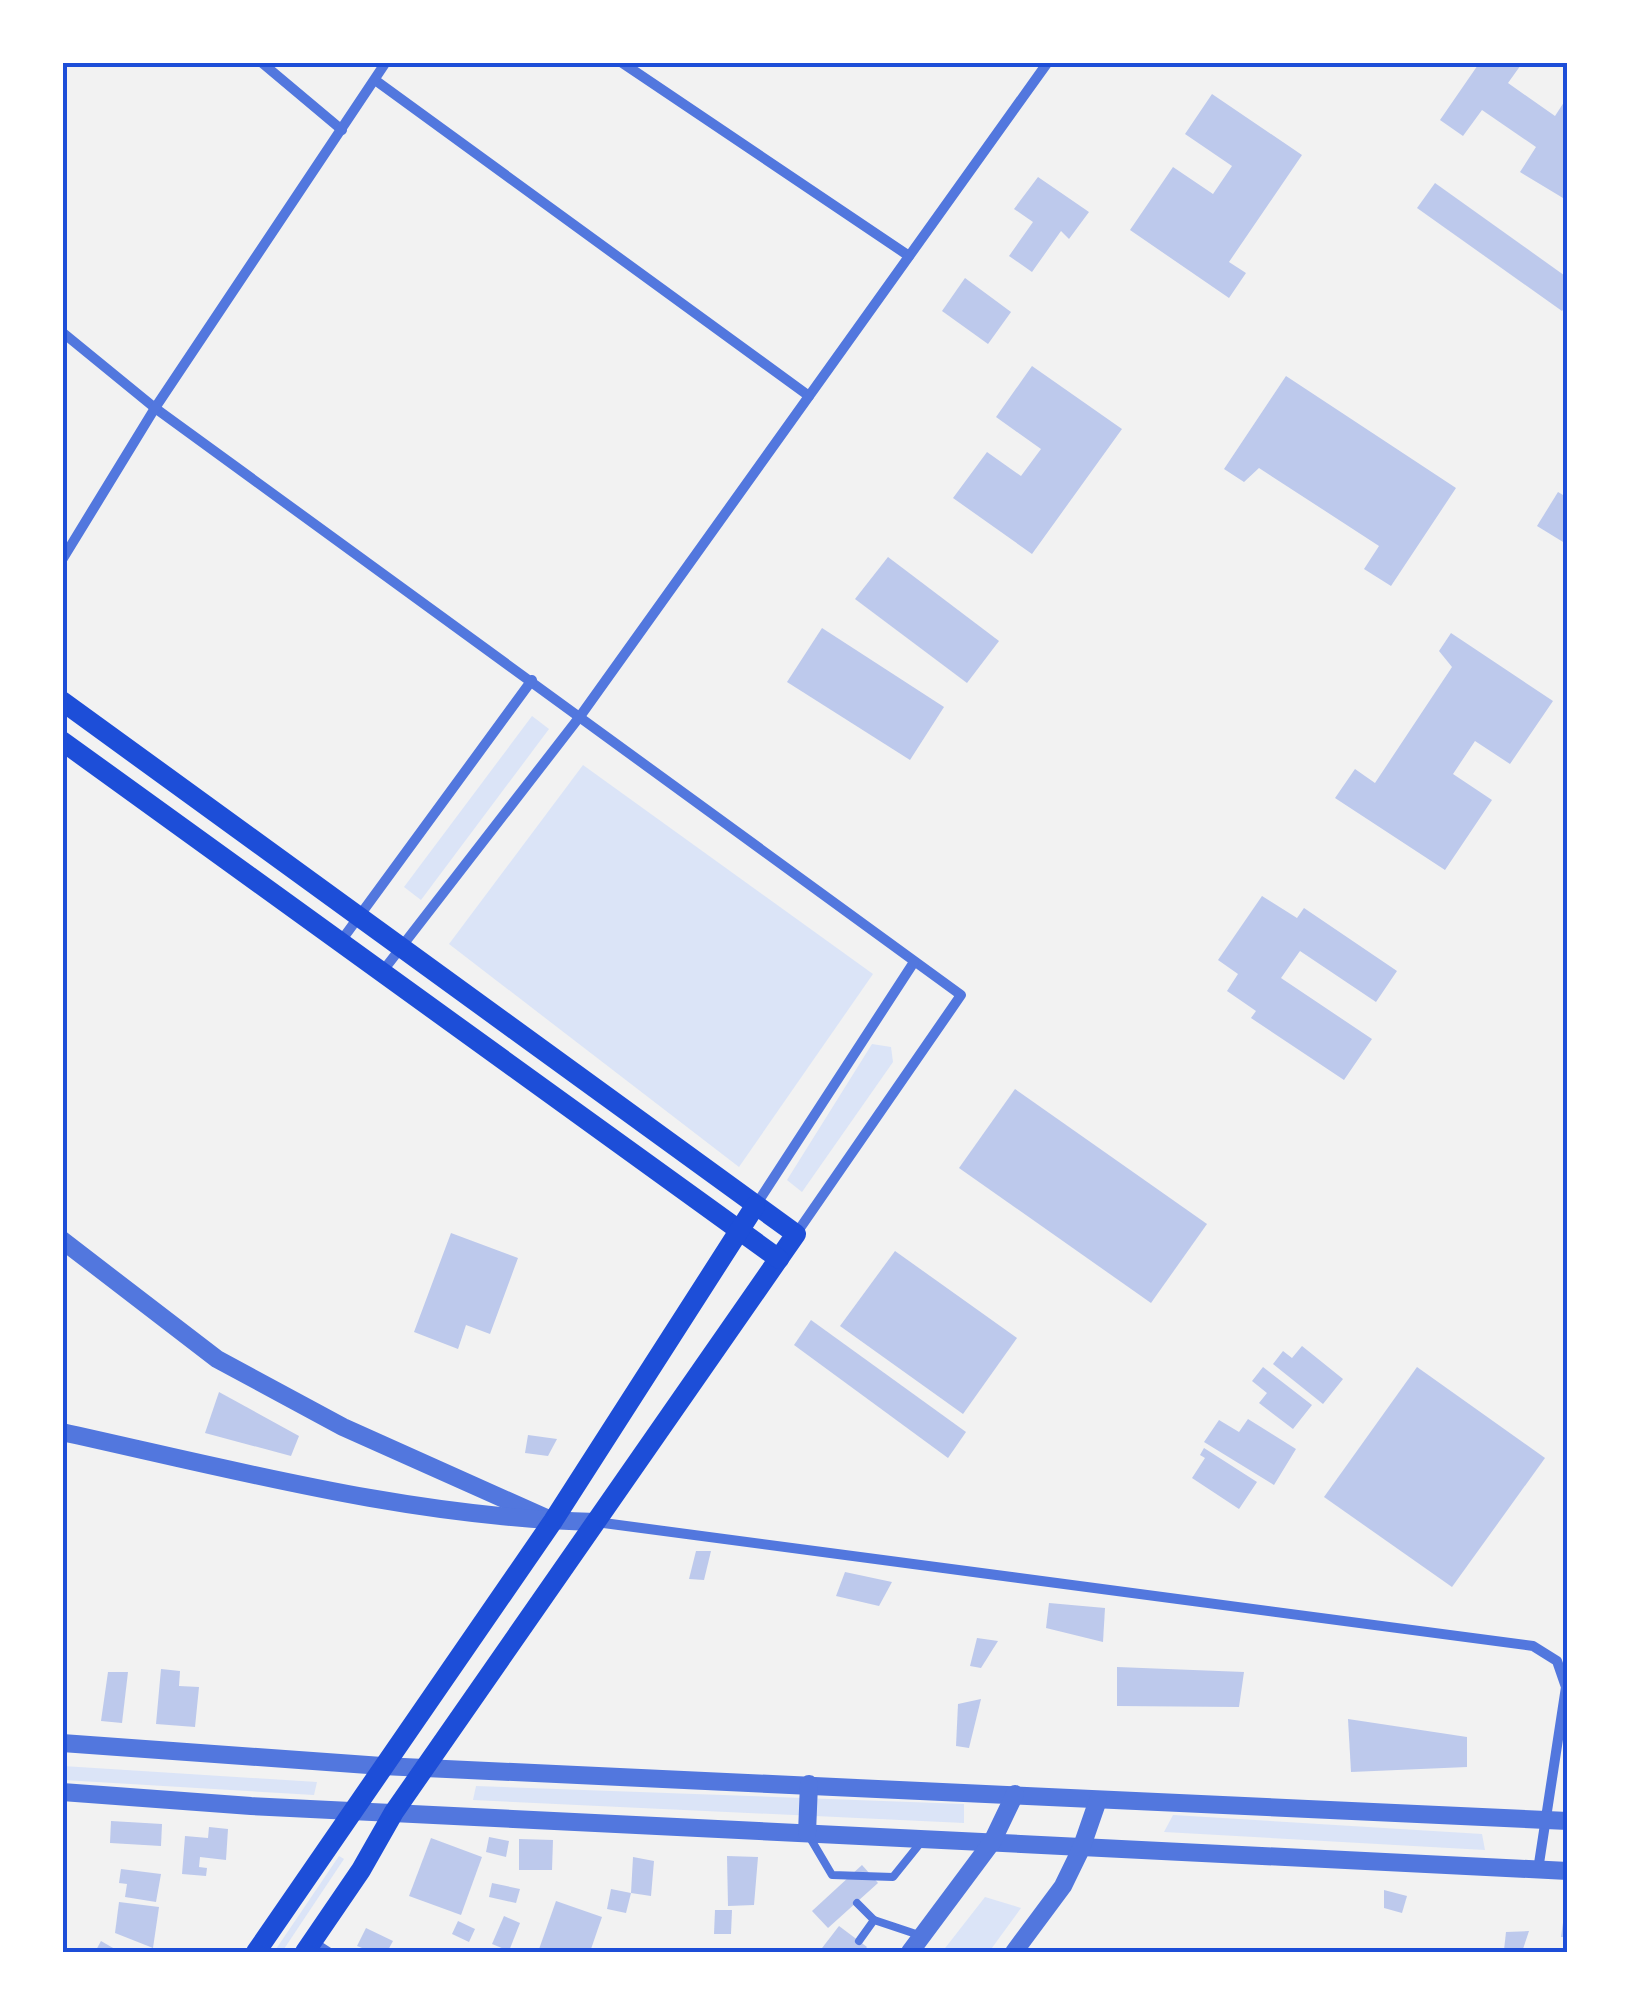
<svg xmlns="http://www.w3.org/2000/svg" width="1630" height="2015" font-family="'Open Sans',sans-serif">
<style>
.green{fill:#dbe4f7}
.building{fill:#bdc9ec}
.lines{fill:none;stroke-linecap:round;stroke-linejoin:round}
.service{stroke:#5277de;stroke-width:8}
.minor{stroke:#5277de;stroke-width:10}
.tertiary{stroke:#5277de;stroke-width:18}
.secondary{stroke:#1d4ed8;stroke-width:20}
.neatline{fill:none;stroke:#1d4ed8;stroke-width:4}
</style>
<rect width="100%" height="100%" fill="#f2f2f2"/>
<g class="green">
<path d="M532 716 549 729 421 900 404 887Z"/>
<path d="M583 765 873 974 739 1167 449 944Z"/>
<path d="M872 1044 891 1047 893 1062 802 1192 787 1180Z"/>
<path d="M63 1766 317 1782 314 1795 63 1780Z"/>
<path d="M476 1786 964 1804V1823L473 1800Z"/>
<path d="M1173 1815 1482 1834 1485 1850 1164 1832Z"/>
<path d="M339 1856 344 1859 282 1952H274Z"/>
<path d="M985 1897 1021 1908 989 1952H942Z"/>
</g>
<g class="building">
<path d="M1480 62H1523L1508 83 1555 116 1568 96V201L1520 172 1536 147 1482 110 1463 136 1440 120Z"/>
<path d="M1212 94 1302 155 1229 262 1246 273 1229 298 1130 230 1173 167 1213 194 1232 166 1185 134Z"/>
<path d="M1038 177 1089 212 1069 239 1061 231 1032 272 1009 256 1033 222 1014 209Z"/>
<path d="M1435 183 1568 278V304L1562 311 1417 208Z"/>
<path d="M965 278 1011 312 988 344 942 311Z"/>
<path d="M1032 366 1122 429 1032 554 953 498 987 452 1021 476 1041 449 996 417Z"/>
<path d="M1286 376 1456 488 1391 586 1364 569 1379 546 1259 468 1244 482 1224 469Z"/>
<path d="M1558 492 1568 498V545L1537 526Z"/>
<path d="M888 557 999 641 967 683 855 599Z"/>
<path d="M822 628 944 707 910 760 787 682Z"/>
<path d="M1451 633 1553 701 1510 764 1475 741 1453 774 1492 800 1445 870 1335 798 1355 769 1375 783 1452 667 1439 651Z"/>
<path d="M1262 896 1297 918 1304 908 1397 971 1376 1002 1300 951 1281 978 1372 1039 1344 1080 1251 1018 1256 1011 1227 991 1238 974 1218 960Z"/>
<path d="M1015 1089 1207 1224 1151 1303 959 1168Z"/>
<path d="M451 1233 518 1258 490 1334 466 1325 458 1349 414 1332Z"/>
<path d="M895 1251 1017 1338 963 1414 840 1326Z"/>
<path d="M811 1320 966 1432 948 1458 794 1345Z"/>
<path d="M1302 1346 1343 1379 1323 1404 1273 1364 1283 1351 1292 1358Z"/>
<path d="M1263 1367 1312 1405 1293 1429 1259 1403 1267 1393 1252 1381Z"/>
<path d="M1417 1367 1545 1458 1452 1587 1324 1497Z"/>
<path d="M219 1392 299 1436 291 1456 205 1433Z"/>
<path d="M1248 1419 1296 1449 1274 1485 1204 1442 1219 1420 1239 1432Z"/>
<path d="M528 1435 557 1439 548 1456 525 1453Z"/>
<path d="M1204 1448 1257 1482 1239 1509 1192 1478 1205 1458 1200 1455Z"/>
<path d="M696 1551H711L704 1580 689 1579Z"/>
<path d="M845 1572 892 1582 879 1606 836 1596Z"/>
<path d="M1049 1603 1105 1608 1103 1642 1046 1628Z"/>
<path d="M977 1638 998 1641 981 1668 970 1666Z"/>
<path d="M1117 1667 1244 1672 1239 1707 1117 1706Z"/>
<path d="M161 1669 180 1671 179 1686 199 1687 195 1727 156 1724Z"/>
<path d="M108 1672H128L122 1723 101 1721Z"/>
<path d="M981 1699 969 1748 956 1746 958 1704Z"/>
<path d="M1348 1719 1467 1737V1767L1351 1772Z"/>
<path d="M111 1821 162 1824 161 1846 110 1843Z"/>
<path d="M209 1827 228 1829 226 1860 200 1857 199 1867 207 1868 206 1876 182 1874 185 1836 208 1838Z"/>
<path d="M489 1837 509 1841 506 1857 486 1852Z"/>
<path d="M431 1838 482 1857 461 1915 409 1896Z"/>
<path d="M519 1839 553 1840 552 1870H519Z"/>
<path d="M727 1856 758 1857 754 1905 728 1906Z"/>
<path d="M633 1857 654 1861 651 1896 631 1893 626 1913 607 1909 611 1889 631 1893Z"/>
<path d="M862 1865 878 1883 828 1928 812 1911Z"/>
<path d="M121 1869 161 1874 156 1902 125 1897 127 1884 119 1883Z"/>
<path d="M492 1883 520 1889 516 1903 489 1897Z"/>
<path d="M1384 1890 1407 1896 1402 1913 1384 1908Z"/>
<path d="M556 1901 602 1917 590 1952H538Z"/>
<path d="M119 1902 159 1907 153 1948 115 1933Z"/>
<path d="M1565 1908 1568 1937H1561Z"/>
<path d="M715 1910H732L731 1934H714Z"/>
<path d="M504 1916 520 1923 509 1951 492 1944Z"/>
<path d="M458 1921 475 1929 469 1942 452 1934Z"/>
<path d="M839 1926 867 1947 863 1952H819Z"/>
<path d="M366 1928 393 1941 387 1952H372L357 1946Z"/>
<path d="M1529 1931 1522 1952 1504 1950 1506 1932Z"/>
<path d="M101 1941 120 1952H95Z"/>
</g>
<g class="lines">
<g class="service">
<path d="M809 1836 832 1875 893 1877 922 1841"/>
<path d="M857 1903 874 1920"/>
<path d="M313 1941 330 1952"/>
<path d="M859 1941 874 1920 922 1936"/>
</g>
<g class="minor">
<path d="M261 62 342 130"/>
<path d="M621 62 909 256"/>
<path d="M375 80 809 396"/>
<path d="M62 332 155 408 961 995 796 1234"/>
<path d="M62 560 155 408 386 62"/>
<path d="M341 941 532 680"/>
<path d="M382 972 581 715 1048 62"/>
<path d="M756 1205 914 962"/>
<path d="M596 1522 1533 1646 1557 1661 1566 1687 1538 1870"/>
</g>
<g class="tertiary">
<path d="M62 1240 217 1359 343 1427 553 1521"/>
<path d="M62 1432C239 1471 414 1518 596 1522"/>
<path d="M62 1743 382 1766 1568 1821"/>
<path d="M62 1792 251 1806 1568 1871"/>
<path d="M807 1833 809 1784"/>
<path d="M910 1952 992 1842 1015 1794"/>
<path d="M1014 1952 1063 1886 1081 1849 1098 1800"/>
</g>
<g class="secondary">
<path d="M62 701 796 1234 394 1812 361 1870 305 1952"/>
<path d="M62 741 779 1259"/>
<path d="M256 1952 553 1521 755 1206"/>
</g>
</g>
<rect width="1630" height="2015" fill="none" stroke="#ffffff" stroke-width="130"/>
<rect x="65" y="65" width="1500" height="1885" class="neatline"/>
</svg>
